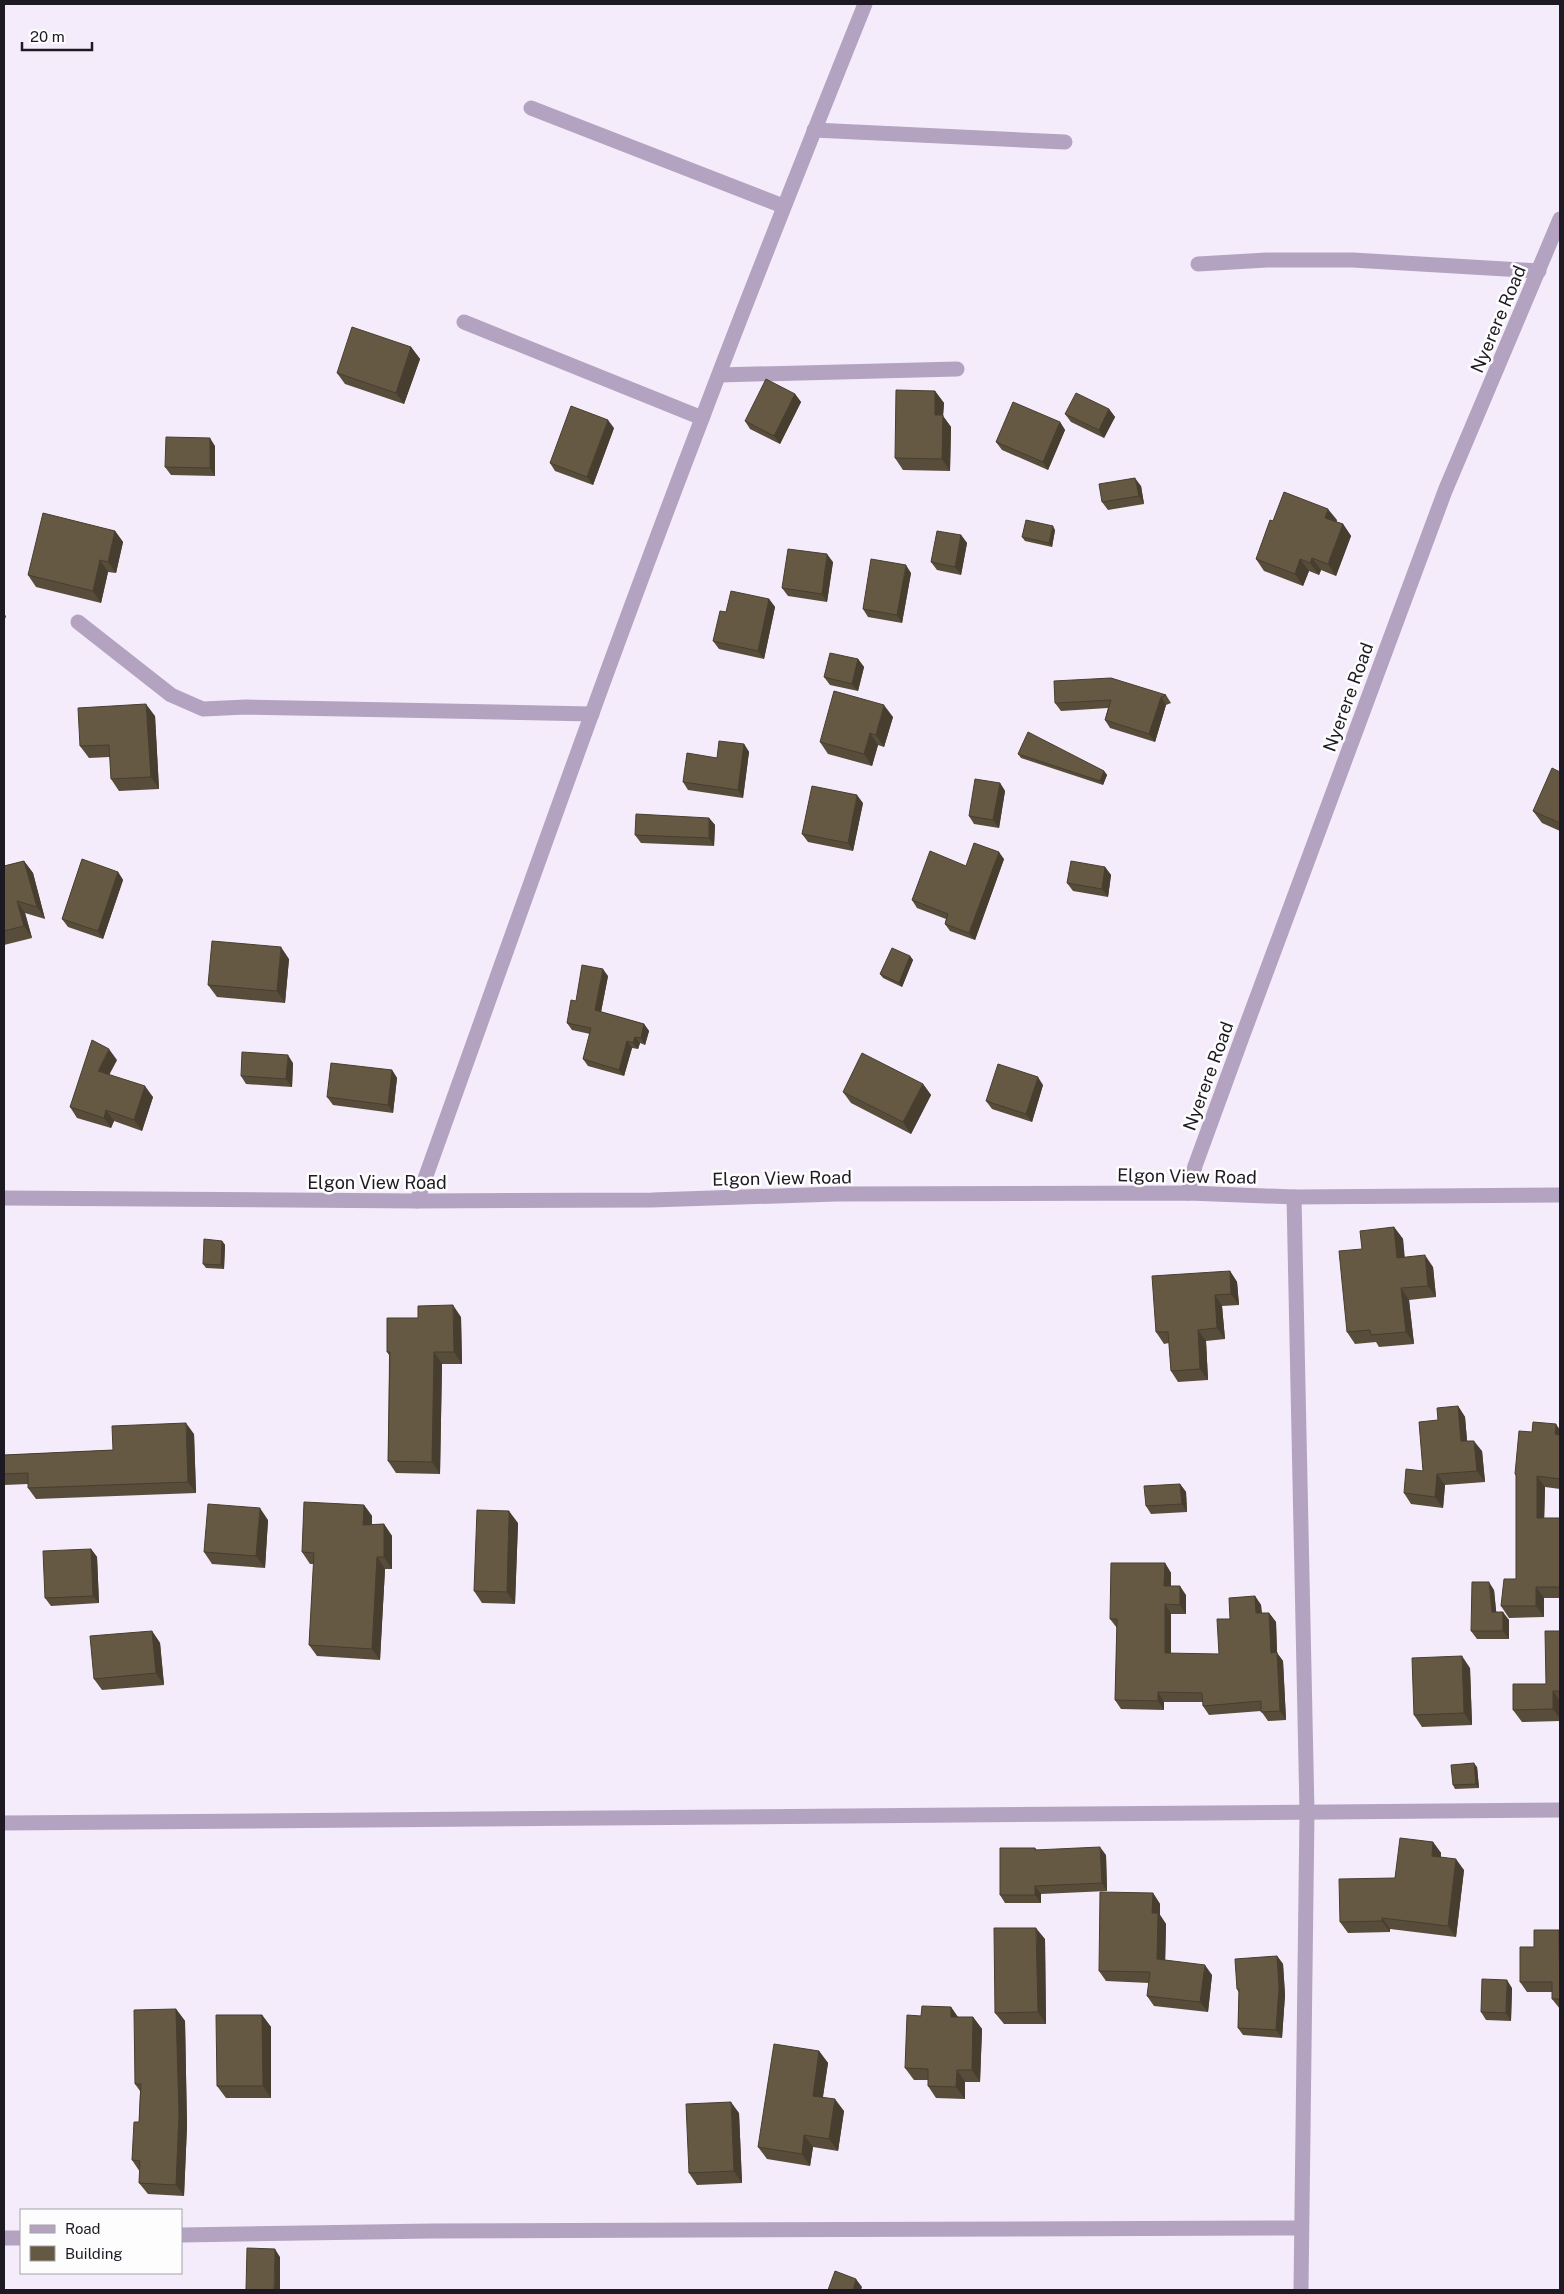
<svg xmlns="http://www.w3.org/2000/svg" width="1564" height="2294" font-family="'Public Sans',sans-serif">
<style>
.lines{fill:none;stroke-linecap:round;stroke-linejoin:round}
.street{stroke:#b3a3c1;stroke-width:15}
.wall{fill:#584d3a}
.shaded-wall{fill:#473e2f}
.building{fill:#665943;stroke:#473e2f}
.labels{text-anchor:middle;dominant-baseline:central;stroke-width:5;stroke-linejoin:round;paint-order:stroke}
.street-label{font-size:18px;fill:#1e1a23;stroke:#fdfdfd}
</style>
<rect width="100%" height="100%" fill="#f4ecfb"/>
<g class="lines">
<g class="street">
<path d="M531 108 783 206"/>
<path d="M814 130 1065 142"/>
<path d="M1198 264 1267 260H1353L1539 271"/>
<path d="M464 322 702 418"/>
<path d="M719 375 957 369"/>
<path d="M78 622 171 695 203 709 246 707 592 714"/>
<path d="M1188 1193 1195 1166 1241 1040 1445 491 1560 219"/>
<path d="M1294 1197 1307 1812 1301 2290"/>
<path d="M4 1198 417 1201 652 1200 837 1194 1188 1193 1294 1197 1560 1195"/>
<path d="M417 1201C511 939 603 676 703 416 755 278 810 141 865 4"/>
<path d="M4 1823 1560 1810"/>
<path d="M181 2235 433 2231 1301 2228"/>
<path d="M4 2238H21"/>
</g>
</g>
<g class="wall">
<path d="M411 347 420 359 404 404 345 384 337 373Z"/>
<path d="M935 391 944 403 943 416 951 427 950 471 903 470 895 458Z"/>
<path d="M795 394 801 402 780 444 750 429 745 421Z"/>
<path d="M1109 409 1115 417 1104 438 1071 422 1065 414Z"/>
<path d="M1060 422 1065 430 1048 470 1002 450 996 442Z"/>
<path d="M614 428 593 485 555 471 550 463Z"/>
<path d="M215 446V476L171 475 165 467Z"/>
<path d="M1141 486 1144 504 1108 510 1102 502Z"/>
<path d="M1337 520 1336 522 1343 524 1351 536 1336 576 1321 570 1319 575 1309 571 1303 586 1264 571 1256 559 1273 521Z"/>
<path d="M1055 530 1052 547 1025 541 1022 537Z"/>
<path d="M115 531 123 542 116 573 108 572 101 603 36 587 28 575Z"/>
<path d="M961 535 967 543 961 575 937 570 931 562Z"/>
<path d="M833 562 827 602 788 596 782 588Z"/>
<path d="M911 573 902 623 868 617 863 609Z"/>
<path d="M769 599 775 607 764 659 719 649 713 641 726 612Z"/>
<path d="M858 659 864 667 858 691 830 685 824 677Z"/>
<path d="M1166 695 1171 703 1166 705 1155 742 1110 728 1105 720 1108 708 1061 711 1055 703Z"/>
<path d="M155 716 159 789 119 791 111 779 110 757 89 758 80 746Z"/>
<path d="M893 717 884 747 878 745 872 766 828 754 820 742Z"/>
<path d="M744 744 749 752 743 798 688 790 683 782 717 758Z"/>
<path d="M1018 754 1104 771 1107 775 1103 785 1021 758Z"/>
<path d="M1560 772V831L1542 823 1533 811Z"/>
<path d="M1000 783 1005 791 999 828 974 824 969 816Z"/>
<path d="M863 803 853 851 808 842 802 834Z"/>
<path d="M709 818 715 825 714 846 641 843 635 835Z"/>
<path d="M1004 859 975 940 950 931 945 924 946 919 917 908 912 900 966 866Z"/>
<path d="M24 861 33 873 45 919 25 913 32 938 4 945V866Z"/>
<path d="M1105 867 1111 875 1108 897 1073 891 1067 883Z"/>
<path d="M118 872 123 880 103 939 68 927 62 919Z"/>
<path d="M910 956 913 960 902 987 883 978 880 974Z"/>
<path d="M289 959 285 1003 217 997 208 985Z"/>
<path d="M608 976 601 1012 644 1024 649 1031 645 1045 640 1043 638 1049 632 1048 624 1076 588 1066 583 1059 590 1034 572 1030 567 1023 576 1001Z"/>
<path d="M117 1060 109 1074 153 1097 142 1131 114 1121 111 1128 77 1118 70 1107Z"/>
<path d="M293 1063 292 1087 246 1084 241 1076Z"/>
<path d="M392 1070 397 1078 393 1113 333 1105 327 1097Z"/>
<path d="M923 1084 931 1095 911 1134 851 1103 843 1092Z"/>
<path d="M1043 1085 1032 1122 992 1109 986 1101Z"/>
<path d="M1394 1227 1403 1239 1404 1257 1433 1267 1436 1297 1409 1300 1414 1344 1379 1347 1376 1342 1355 1344 1347 1332 1362 1249Z"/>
<path d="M222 1241 225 1245 224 1269 206 1268 203 1264Z"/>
<path d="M1230 1271 1237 1282 1239 1305 1222 1306 1225 1339 1206 1341 1208 1380 1178 1382 1171 1371 1169 1343 1164 1344 1156 1332Z"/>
<path d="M461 1317 462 1364H442L440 1474 396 1473 388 1461 389 1355 387 1352Z"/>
<path d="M1458 1406 1465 1417 1467 1441 1482 1451 1485 1482 1445 1485 1443 1508 1411 1504 1404 1493 1423 1471 1438 1420Z"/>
<path d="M1560 1430V1489L1545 1487 1544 1518H1560V1598H1544V1617L1509 1618 1501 1606 1516 1579V1476L1515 1474 1532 1432Z"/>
<path d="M194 1434 196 1493 36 1499 28 1488V1484L4 1485V1455L113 1450Z"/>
<path d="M1180 1484 1186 1492 1187 1512 1151 1514 1146 1506Z"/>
<path d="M364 1505 372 1516V1525L384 1524 392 1536V1569H385L380 1660 317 1656 309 1645 314 1564H310L302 1552Z"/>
<path d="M268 1520 265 1568 212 1564 204 1552Z"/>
<path d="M518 1523 515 1604 482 1603 474 1591Z"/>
<path d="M91 1549 97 1557 99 1603 51 1606 45 1598Z"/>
<path d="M1165 1563 1171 1573V1586L1186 1595V1614H1171V1654H1219L1230 1619 1255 1596 1261 1605 1262 1613H1269L1276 1622 1277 1653 1283 1661 1286 1720 1268 1721 1261 1711 1209 1715 1203 1706V1702H1164V1710L1121 1709 1115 1700 1117 1628 1110 1619Z"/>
<path d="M1494 1590 1496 1612 1509 1620V1639H1477L1471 1631Z"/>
<path d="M152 1631 160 1643 164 1685 102 1690 94 1679Z"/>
<path d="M1560 1631V1721L1522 1722 1513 1710 1546 1684Z"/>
<path d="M1470 1668 1472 1725 1422 1727 1414 1715Z"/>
<path d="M1477 1767 1479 1788 1455 1789 1453 1785Z"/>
<path d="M1433 1842 1441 1853V1857L1464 1870 1456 1937 1390 1929V1932L1348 1933 1340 1922 1395 1878Z"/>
<path d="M1035 1848 1037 1850 1106 1855 1107 1891 1041 1894V1903H1005L1000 1895Z"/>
<path d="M1153 1893 1160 1904V1915L1166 1924 1165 1960 1212 1975 1208 2012 1154 2006 1147 1996 1149 1983 1106 1981 1099 1971Z"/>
<path d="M1560 1932V2009L1552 1999V1992H1527L1520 1982 1534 1947Z"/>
<path d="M1045 1939 1046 2024H1004L995 2013Z"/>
<path d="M1277 1956 1283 1964 1285 1995 1282 2038 1243 2035 1238 2028 1239 1993 1237 1989Z"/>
<path d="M1512 1988 1511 2021 1486 2020 1481 2012Z"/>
<path d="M951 2007 958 2017H973L982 2029 980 2082H965V2099L936 2098 928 2086V2080H914L905 2068 921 2016Z"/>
<path d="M176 2009 185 2021 187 2126 184 2196 148 2194 139 2183 140 2172 132 2160 139 2122 140 2091 135 2084Z"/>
<path d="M262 2015 271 2027V2098H226L217 2086Z"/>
<path d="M819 2051 828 2063 823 2097 844 2111 838 2151 813 2147 810 2166 767 2159 758 2147Z"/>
<path d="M739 2113 742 2183 697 2185 689 2173Z"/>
</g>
<g class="shaded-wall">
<path d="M411 347 420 359 404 404 396 393Z"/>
<path d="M935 391 944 403 943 416 951 427 950 471 942 459 935 415Z"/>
<path d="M795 394 801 402 780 444 774 436Z"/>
<path d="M1109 409 1115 417 1104 438 1099 430Z"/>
<path d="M608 420 614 428 593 485 587 477Z"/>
<path d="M1060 422 1065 430 1048 470 1043 462Z"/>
<path d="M210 438 215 446V476L210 468Z"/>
<path d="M1135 478 1141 486 1144 504 1139 496Z"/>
<path d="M1328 509 1337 520 1333 530 1325 518Z"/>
<path d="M1343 524 1351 536 1336 576 1328 564Z"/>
<path d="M1053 526 1055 530 1052 547 1049 543Z"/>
<path d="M115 531 123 542 116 573 108 562Z"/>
<path d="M961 535 967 543 961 575 955 567Z"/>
<path d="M827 554 833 562 827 602 822 594Z"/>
<path d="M1312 558 1321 570 1319 575 1310 563Z"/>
<path d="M1300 559 1309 571 1303 586 1295 574Z"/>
<path d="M100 560 108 572 101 603 93 591Z"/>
<path d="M906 565 911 573 902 623 897 615Z"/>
<path d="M769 599 775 607 764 659 758 651Z"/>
<path d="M4 614 6 616 4 622Z"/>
<path d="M858 659 864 667 858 691 852 684Z"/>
<path d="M1161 697 1166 705 1155 742 1149 734Z"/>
<path d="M146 704 155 716 159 789 151 777Z"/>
<path d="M884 705 893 717 884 747 876 735Z"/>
<path d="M870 733 878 745 872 766 864 754Z"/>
<path d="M744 744 749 752 743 798 738 790Z"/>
<path d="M1104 771 1107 775 1103 785 1100 781Z"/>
<path d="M1000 783 1005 791 999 828 993 820Z"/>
<path d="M857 795 863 803 853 851 848 843Z"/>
<path d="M709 818 715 825 714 846 709 838Z"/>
<path d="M999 852 1004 859 975 940 969 933Z"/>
<path d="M24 861 33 873 45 919 37 907Z"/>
<path d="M1105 867 1111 875 1108 897 1102 889Z"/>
<path d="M118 872 123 880 103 939 98 931Z"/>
<path d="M17 901 25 913 32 938 24 926Z"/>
<path d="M281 947 289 959 285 1003 277 991Z"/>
<path d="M910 956 913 960 902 987 899 983Z"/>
<path d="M603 969 608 976 600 1017 595 1010Z"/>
<path d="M644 1024 649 1031 645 1045 641 1038Z"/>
<path d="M635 1037 640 1043 638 1049 633 1043Z"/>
<path d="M627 1041 632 1048 624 1076 619 1070Z"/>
<path d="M109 1049 117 1060 106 1081 98 1071Z"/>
<path d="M288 1055 293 1063 292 1087 286 1079Z"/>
<path d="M392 1070 397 1078 393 1113 388 1105Z"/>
<path d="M1038 1077 1043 1085 1032 1122 1026 1114Z"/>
<path d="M923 1084 931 1095 911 1134 903 1122Z"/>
<path d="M145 1086 153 1097 142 1131 134 1120Z"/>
<path d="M106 1110 114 1121 111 1128 104 1118Z"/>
<path d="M1394 1227 1403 1239 1406 1269 1397 1258Z"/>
<path d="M222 1241 225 1245 224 1269 221 1265Z"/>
<path d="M1425 1255 1433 1267 1436 1297 1428 1286Z"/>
<path d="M1230 1271 1237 1282 1239 1305 1231 1294Z"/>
<path d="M1401 1288 1409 1300 1414 1344 1406 1332Z"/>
<path d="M1215 1295 1222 1306 1225 1339 1217 1328Z"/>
<path d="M453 1305 461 1317 462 1364 454 1352Z"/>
<path d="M1198 1330 1206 1341 1208 1380 1200 1369Z"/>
<path d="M434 1352 442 1364 440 1474 432 1462Z"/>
<path d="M1458 1406 1465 1417 1468 1452 1461 1441Z"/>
<path d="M186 1423 194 1434 196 1493 188 1482Z"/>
<path d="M1556 1424 1560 1430V1442L1555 1434Z"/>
<path d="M1474 1441 1482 1451 1485 1482 1477 1471Z"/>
<path d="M1437 1474 1445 1485 1443 1508 1435 1497Z"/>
<path d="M1537 1476 1545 1487 1544 1529 1537 1518Z"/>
<path d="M1180 1484 1186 1492 1187 1512 1182 1504Z"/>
<path d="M364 1505 372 1516 371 1536 363 1525Z"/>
<path d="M260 1508 268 1520 265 1568 256 1556Z"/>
<path d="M509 1511 518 1523 515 1604 507 1592Z"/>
<path d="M384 1524 392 1536V1569L384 1557Z"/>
<path d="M91 1549 97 1557 99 1603 93 1596Z"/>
<path d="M377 1557 385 1569 380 1660 372 1649Z"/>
<path d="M1165 1563 1171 1573V1595L1164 1586Z"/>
<path d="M1489 1582 1494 1590 1497 1619 1492 1612Z"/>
<path d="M1180 1586 1186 1595V1614L1180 1605Z"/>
<path d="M1536 1587 1544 1598V1617L1536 1606Z"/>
<path d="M1255 1596 1261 1605 1262 1622 1256 1613Z"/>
<path d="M1165 1604 1171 1614V1662L1165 1653Z"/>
<path d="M1503 1612 1509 1620V1639L1503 1631Z"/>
<path d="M1269 1613 1276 1622 1277 1653 1283 1661 1286 1720 1280 1711 1271 1653Z"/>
<path d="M152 1631 160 1643 164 1685 156 1673Z"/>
<path d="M1462 1656 1470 1668 1472 1725 1464 1713Z"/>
<path d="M1553 1691 1560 1701V1719L1553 1709Z"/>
<path d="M1158 1692 1164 1702V1710L1158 1701Z"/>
<path d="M1474 1763 1477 1767 1479 1788 1476 1784Z"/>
<path d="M1433 1842 1441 1853 1439 1866 1432 1856Z"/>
<path d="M1100 1847 1106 1855 1107 1891 1102 1883Z"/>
<path d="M1456 1859 1464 1870 1456 1937 1448 1926Z"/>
<path d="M1035 1886 1041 1894V1903L1035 1895Z"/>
<path d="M1153 1893 1160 1904V1915L1166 1924 1165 1970 1157 1959 1152 1913Z"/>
<path d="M1382 1918 1390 1929V1932L1382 1921Z"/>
<path d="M1036 1928 1045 1939 1046 2024 1038 2012Z"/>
<path d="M1277 1956 1283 1964 1285 1995 1282 2038 1276 2030Z"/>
<path d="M1205 1965 1212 1975 1208 2012 1200 2002Z"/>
<path d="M1507 1980 1512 1988 1511 2021 1506 2013Z"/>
<path d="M951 2007 959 2019 951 2017Z"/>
<path d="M176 2009 185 2021 187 2126 184 2196 176 2185Z"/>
<path d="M262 2015 271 2027V2098L263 2086Z"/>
<path d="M973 2017 982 2029 980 2082 972 2070Z"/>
<path d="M819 2051 828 2063 821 2108 813 2096Z"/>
<path d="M957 2070 965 2082V2099L956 2087Z"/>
<path d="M835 2099 844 2111 838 2151 829 2139Z"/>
<path d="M731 2102 739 2113 742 2183 734 2171Z"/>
<path d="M804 2135 813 2147 810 2166 802 2154Z"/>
<path d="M275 2249 280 2257V2290H274Z"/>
<path d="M856 2279 862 2287 861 2290H853Z"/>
</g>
<g class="building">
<path d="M352 327 411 347 396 393 337 373Z"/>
<path d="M766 379 795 394 774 436 745 421Z"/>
<path d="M896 390 935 391V415H943L942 459 895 458Z"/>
<path d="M1076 393 1109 409 1099 430 1065 414Z"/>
<path d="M1013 402 1060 422 1043 462 996 442Z"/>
<path d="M571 406 608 420 587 477 550 463Z"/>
<path d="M166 437 210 438V468L165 467Z"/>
<path d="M1135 478 1139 496 1102 502 1099 484Z"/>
<path d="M1284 492 1328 509 1325 518 1343 524 1328 564 1312 558 1310 563 1300 559 1295 574 1256 559 1270 520 1273 521Z"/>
<path d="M43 513 115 531 108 562 100 560 93 591 28 575Z"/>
<path d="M1026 520 1053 526 1049 543 1022 537Z"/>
<path d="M937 531 961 535 955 567 931 562Z"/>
<path d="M788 549 827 554 822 594 782 588Z"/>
<path d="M871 559 906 565 897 615 863 609Z"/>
<path d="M731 591 769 599 758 651 713 641 720 611 726 612Z"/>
<path d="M830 653 858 659 852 684 824 677Z"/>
<path d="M1111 678 1166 695 1161 697 1149 734 1105 720 1111 700 1055 703 1054 681Z"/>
<path d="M834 691 884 705 876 735 870 733 864 754 820 742Z"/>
<path d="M146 704 151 777 111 779 109 745 80 746 78 708Z"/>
<path d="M1028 732 1104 771 1100 781 1018 754Z"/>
<path d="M719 741 744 744 738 790 683 782 687 753 717 758Z"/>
<path d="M1552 768 1560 772V823L1533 811Z"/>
<path d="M975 779 1000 783 993 820 969 816Z"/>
<path d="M812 786 857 795 848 843 802 834Z"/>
<path d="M636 814 709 818V838L635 835Z"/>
<path d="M974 843 999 852 969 933 945 924 948 914 912 900 930 851 966 866Z"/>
<path d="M82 859 118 872 98 931 62 919Z"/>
<path d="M24 861 37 907 17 901 24 926 4 931V866Z"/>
<path d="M1071 861 1105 867 1102 889 1067 883Z"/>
<path d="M212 941 281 947 277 991 208 985Z"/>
<path d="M892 948 910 956 899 983 880 974Z"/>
<path d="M582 965 603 969 595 1010 644 1024 641 1038 635 1037 633 1043 627 1041 619 1070 583 1059 591 1028 567 1023 571 1000 576 1001Z"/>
<path d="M92 1040 109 1049 98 1071 145 1086 134 1120 106 1110 104 1118 70 1107Z"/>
<path d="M242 1052 288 1055 286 1079 241 1076Z"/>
<path d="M862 1053 923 1084 903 1122 843 1092Z"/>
<path d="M331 1063 392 1070 388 1105 327 1097Z"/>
<path d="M998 1064 1038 1077 1026 1114 986 1101Z"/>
<path d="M1394 1227 1397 1258 1425 1255 1428 1286 1401 1288 1406 1332 1371 1335 1370 1330 1347 1332 1339 1251 1362 1249 1360 1231Z"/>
<path d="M204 1239 222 1241 221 1265 203 1264Z"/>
<path d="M1230 1271 1231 1294 1215 1295 1217 1328 1198 1330 1200 1369 1171 1371 1168 1332H1156L1152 1276Z"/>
<path d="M453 1305 454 1352H434L432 1462 388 1461 390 1352H387V1318H418V1306Z"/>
<path d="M1458 1406 1461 1441H1474L1477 1471 1437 1474 1435 1497 1404 1493 1406 1469 1423 1471 1419 1422 1438 1420 1437 1408Z"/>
<path d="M1533 1422 1556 1424 1555 1434 1560 1435V1479L1537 1476V1518H1560V1587H1536V1606H1501L1504 1579H1516V1474H1515L1519 1431 1532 1432Z"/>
<path d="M186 1423 188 1482 28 1488V1473L4 1474V1455L113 1450 112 1426Z"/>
<path d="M1180 1484 1182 1504 1146 1506 1144 1486Z"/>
<path d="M304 1502 364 1505 363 1525 384 1524V1557H377L372 1649 309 1645 314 1553 302 1552Z"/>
<path d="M208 1504 260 1508 256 1556 204 1552Z"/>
<path d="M477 1510 509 1511 507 1592 474 1591Z"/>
<path d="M91 1549 93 1596 45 1598 43 1551Z"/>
<path d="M1111 1563H1165L1164 1586H1180V1605L1165 1604V1653L1219 1654 1217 1619H1230L1229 1598 1255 1596 1256 1613H1269L1271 1653 1277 1652 1280 1711 1261 1712V1701L1203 1706 1202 1693 1158 1692V1701L1115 1700 1117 1619H1110Z"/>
<path d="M1472 1582H1489L1492 1612H1503V1631H1471Z"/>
<path d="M152 1631 156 1673 94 1679 90 1636Z"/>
<path d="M1545 1631H1560V1691H1553V1709L1513 1710V1684H1546Z"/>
<path d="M1462 1656 1464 1713 1414 1715 1412 1658Z"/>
<path d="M1474 1763 1476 1784 1453 1785 1451 1765Z"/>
<path d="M1400 1838 1433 1842 1432 1856 1456 1859 1448 1926 1382 1918V1921L1340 1922 1339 1879 1395 1878Z"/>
<path d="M1100 1847 1102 1883 1035 1886V1895H1000V1848H1035V1850Z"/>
<path d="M1100 1892 1153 1893 1152 1913H1158L1157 1959 1205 1965 1200 2002 1147 1996 1150 1972 1099 1971Z"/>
<path d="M994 1928H1036L1038 2012 995 2013Z"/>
<path d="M1534 1930H1559L1560 1999H1552V1982H1520V1947H1534Z"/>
<path d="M1277 1956 1279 1987 1276 2030 1238 2028 1239 1989H1237L1235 1959Z"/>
<path d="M1482 1979 1507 1980 1506 2013 1481 2012Z"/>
<path d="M922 2006 951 2007V2017H973L972 2070H957L956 2087 928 2086V2069L905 2068 907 2015 921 2016Z"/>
<path d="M176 2009 179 2114 176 2185 139 2183 140 2161 132 2160 134 2122H139L141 2084H135L134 2010Z"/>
<path d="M216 2015H262L263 2086H217Z"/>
<path d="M774 2044 819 2051 813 2096 835 2099 829 2139 804 2135 802 2154 758 2147Z"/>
<path d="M731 2102 734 2171 689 2173 686 2104Z"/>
<path d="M247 2248 275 2249 274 2290H246Z"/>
<path d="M835 2271 856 2279 853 2290H828Z"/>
</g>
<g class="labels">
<g class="street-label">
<text transform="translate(1498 319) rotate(-67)">Nyerere Road</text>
<text transform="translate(1348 697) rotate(-70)">Nyerere Road</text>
<text transform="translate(1208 1076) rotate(-70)">Nyerere Road</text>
<text transform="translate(1187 1176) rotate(1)">Elgon View Road</text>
<text transform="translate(782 1178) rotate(-1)">Elgon View Road</text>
<text x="377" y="1182">Elgon View Road</text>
</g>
</g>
<rect width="1564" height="2294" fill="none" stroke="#1e1a23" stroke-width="10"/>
<rect x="20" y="2209" width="162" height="65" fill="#fdfdfd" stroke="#a4a2a6"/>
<rect x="30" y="2225" width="25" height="8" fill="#b3a3c1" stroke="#a4a2a6"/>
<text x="65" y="2234" font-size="15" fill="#1e1a23">Road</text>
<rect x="30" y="2246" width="25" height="15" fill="#665943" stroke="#a4a2a6"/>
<text x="65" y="2259" font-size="15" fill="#1e1a23">Building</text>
<path d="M22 42v8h70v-8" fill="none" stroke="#1e1a23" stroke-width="2.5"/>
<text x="30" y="42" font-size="15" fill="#1e1a23" stroke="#fdfdfd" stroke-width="4" paint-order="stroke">20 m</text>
</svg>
